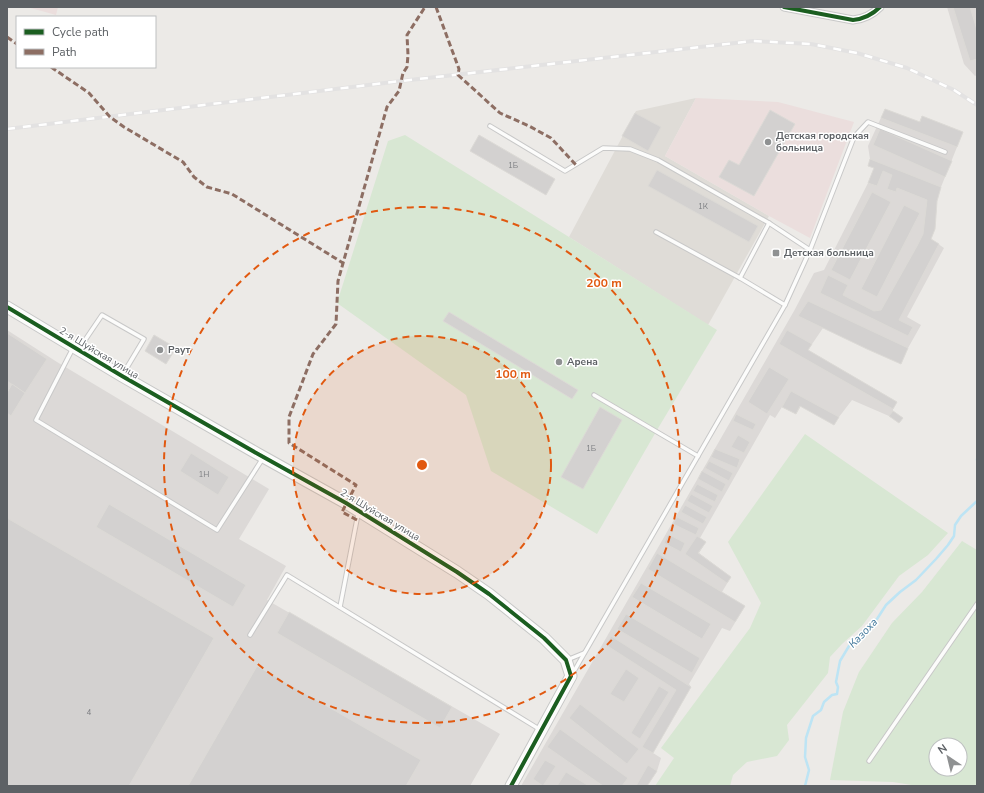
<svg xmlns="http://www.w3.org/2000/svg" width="984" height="793" font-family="'Nunito Sans',sans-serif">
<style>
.industrial{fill:#dcd9d7}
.education{fill:#dfdcd7}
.medical{fill:#ebdedd}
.green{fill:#d8e7d3;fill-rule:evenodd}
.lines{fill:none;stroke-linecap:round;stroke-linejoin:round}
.stream{stroke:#bde4f4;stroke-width:2.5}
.building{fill:#d3d1d0;stroke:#dcdad6}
.lane-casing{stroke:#c8c8c8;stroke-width:5.5}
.street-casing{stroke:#c8c8c8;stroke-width:9}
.secondary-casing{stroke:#c6c7c6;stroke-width:13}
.lane{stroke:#fcfcfb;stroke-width:3.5}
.street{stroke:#fcfcfb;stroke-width:7}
.secondary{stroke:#fcfcfb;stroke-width:11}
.rail-casing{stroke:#e3e2e2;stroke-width:4}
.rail{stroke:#fff;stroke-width:2.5;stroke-dasharray:8;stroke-linecap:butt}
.quiet{stroke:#8d6e63;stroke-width:3;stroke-dasharray:6 3;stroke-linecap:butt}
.cycleway-casing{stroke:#fff;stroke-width:6}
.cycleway{stroke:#1b5e20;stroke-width:4}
.ring{fill:none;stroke:#e15910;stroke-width:2;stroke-dasharray:7 5}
.poi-dot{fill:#8f9192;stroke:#fff;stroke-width:1.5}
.labels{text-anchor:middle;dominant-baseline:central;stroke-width:3;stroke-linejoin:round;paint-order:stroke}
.number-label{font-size:8px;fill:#7c7e81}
.poi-label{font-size:10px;font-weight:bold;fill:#5d6165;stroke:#fff;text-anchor:start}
.street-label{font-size:10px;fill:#5d6165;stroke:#fff}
.water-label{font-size:11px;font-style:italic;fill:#41779b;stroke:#fff}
.centre{fill:#e15910;stroke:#fff;stroke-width:2}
.ring-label{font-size:12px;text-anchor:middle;font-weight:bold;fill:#e15910;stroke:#fff;stroke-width:3;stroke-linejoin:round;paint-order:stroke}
</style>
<rect width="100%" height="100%" fill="#eceae7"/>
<g class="industrial">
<path d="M947 7H977V75L975 76 964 64Z"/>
<path d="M885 109 919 122 922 116 963 132 941 187 937 201 935 229 931 239 944 248 907 317 921 325 908 348 901 364 823 328 808 350 897 402 893 409V411L903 418 899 423 889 416 852 400 839 417 834 425 801 406 796 414 782 407 775 418 770 415 700 538 706 542 699 553 731 577 722 592 745 606 730 631 722 628 689 684 691 687 653 753 661 758 657 771 647 786H521L794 311 814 273 824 270 868 183 874 168 868 166 870 159 868 146Z"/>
<path d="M7 330 57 362 269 489 239 539 286 566 267 600 500 734 470 786H7Z"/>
</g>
<path class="education" d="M696 98 665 156 769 216 708 325 569 237 636 111Z"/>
<g class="medical">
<path d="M27 7H58L56 15Z"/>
<path d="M696 98 778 102 854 122 810 238 769 216 665 156Z"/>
</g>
<g class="green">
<path d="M405 135 569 237 717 330 657 430 597 534 491 471 466 395 337 303 388 141Z"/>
<path d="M805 434 948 533 928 555 899 576 862 626 842 644 830 657 828 673 787 725 789 740 777 756 747 762 733 775 730 786H655L674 758 661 748 750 628 761 603 728 542Z"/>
<path d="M962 541 977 550V786H918L893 782 830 780 843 712 859 672 892 623 922 592ZM936 745H960V769H936Z"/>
</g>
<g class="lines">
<g class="stream">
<path d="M977 459V460"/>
<path d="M805 786 809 770 805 757 806 738 813 716 821 710 824 702 832 695 837 694 838 687 836 682 840 661 849 646 877 619 886 605 900 592 916 580 936 559 948 545 954 536 955 525 961 516 977 501"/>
</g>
</g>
<g class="building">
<path d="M953 7H970L977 30V59L970 61Z"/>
<path d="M885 109 920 122 922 116 963 132 957 147 881 118Z"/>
<path d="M770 110 795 124 754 196 719 177 729 160 739 165Z"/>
<path d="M635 113 661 127 648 151 622 136Z"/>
<path d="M880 129 952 161 945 177 873 145Z"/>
<path d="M479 135 555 179 546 195 470 151Z"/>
<path d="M870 159 941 187 937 201 935 229 931 239 939 244 899 320 913 327 908 336 820 293 828 275 848 285 843 295 874 311 881 310 917 246 923 234 927 200 897 188 896 192 887 189 892 175 883 171 877 186 868 183 874 168 868 166Z"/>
<path d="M657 170 758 226 749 242 648 186Z"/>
<path d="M872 192 891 202 850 280 831 270Z"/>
<path d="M904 205 920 213 877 297 861 289Z"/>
<path d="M808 301 908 348 901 364 867 349 798 316Z"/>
<path d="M449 312 578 390 572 399 443 321Z"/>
<path d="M787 330 812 344 808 350 897 402 893 409 779 344Z"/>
<path d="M7 333 47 359 25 393 7 381Z"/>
<path d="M154 335 176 348 166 364 145 351Z"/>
<path d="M769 367 789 379 767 414 748 402Z"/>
<path d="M12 384 25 393 11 416 7 413V393Z"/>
<path d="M791 391 839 417 834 425 800 406 796 414 782 407Z"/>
<path d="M600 407 622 420 583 489 561 477Z"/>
<path d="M893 411 903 418 899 423 889 416Z"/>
<path d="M736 414 756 424 753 430 733 421Z"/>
<path d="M738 435 750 442 744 453 731 447Z"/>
<path d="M715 449 740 459 737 468 711 457Z"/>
<path d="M191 453 229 477 218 495 180 471Z"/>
<path d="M709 461 733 473 729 481 705 468Z"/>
<path d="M702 471 726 484 722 492 698 479Z"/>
<path d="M697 484 718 495 715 502 693 491Z"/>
<path d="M691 494 713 506 709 513 687 501Z"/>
<path d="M109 504 246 585 233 607 96 527Z"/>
<path d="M685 505 707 517 703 524 681 512Z"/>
<path d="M677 517 699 528 696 535 673 524Z"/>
<path d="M7 518 214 638 129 786H7Z"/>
<path d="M668 534 685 543 681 552 664 543Z"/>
<path d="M697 536 706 542 698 553 731 577 727 583 685 554Z"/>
<path d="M657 553 745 606 735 622 648 569Z"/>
<path d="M641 583 711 624 702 639 632 597Z"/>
<path d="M289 612 452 707 440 728 277 633Z"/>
<path d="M626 614 700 658 692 673 617 629Z"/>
<path d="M611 636 691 687 653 753 642 747 676 690 606 645Z"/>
<path d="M257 666 421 760 406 786H188Z"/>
<path d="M626 669 639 678 624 702 610 694Z"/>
<path d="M659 686 669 692 640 739 631 733Z"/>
<path d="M580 704 639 749 627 764 569 718Z"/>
<path d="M560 729 628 778 622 786H603L547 747Z"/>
<path d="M545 760 556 766 543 786 533 779Z"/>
<path d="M648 765 657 771 647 786H636Z"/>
<path d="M566 772 589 786H557Z"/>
</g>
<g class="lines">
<g class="lane-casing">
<g id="lane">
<path d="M490 126 565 171 603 148 630 149 658 160 769 223 810 250"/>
<path d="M656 232 740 278 785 305"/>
<path d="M740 278 769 223"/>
<path d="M73 348 36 420 217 530 263 458"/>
<path d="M79 349 102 315 144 339 123 374"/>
<path d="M594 395 698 456"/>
<path d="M340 607 358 514"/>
<path d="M250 635 287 575 539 729"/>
<path d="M567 660 584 653"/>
<path d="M573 673 785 305 810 250 854 137 868 122 945 152"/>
<path d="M869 761 977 604"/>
</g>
</g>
<g class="street-casing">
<path id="street" d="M784 7 853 20C863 19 872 15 880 7"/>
</g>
<g class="secondary-casing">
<path id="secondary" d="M7 307 122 376 258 454 346 503 457 572 489 594 544 638 566 660 571 676 511 786"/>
</g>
<use href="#lane" class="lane"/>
<use href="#street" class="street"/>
<use href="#secondary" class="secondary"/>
<g class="rail-casing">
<path id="rail" d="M7 129 401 81 753 41 811 44 857 53 907 68 954 90 977 105"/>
</g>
<use href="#rail" class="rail"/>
<g class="quiet">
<path d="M436 7 459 69 458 75 500 113 529 126 551 138 576 165"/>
<path d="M7 37 17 44"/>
<path d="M51 67 89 93 110 117 124 127 183 162 194 177 207 187 232 194 343 263"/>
<path d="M357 520 342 512 356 485 289 443V417L313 354 336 324 338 281 387 107 399 91 403 73 407 67 408 55 407 35 425 7"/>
</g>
<g class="cycleway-casing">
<g id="cycleway">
<path d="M784 7 853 20C863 19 872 15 880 7"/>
<path d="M7 307 122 376 258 454 346 503 457 572 489 594 544 638 566 660 571 676 511 786"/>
</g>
</g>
<use href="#cycleway" class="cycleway"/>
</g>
<circle cx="422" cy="465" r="129" fill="#e15910" fill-opacity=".12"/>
<g class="ring">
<circle cx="422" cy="465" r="129"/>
<circle cx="422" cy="465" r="258"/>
</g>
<g class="poi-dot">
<circle cx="768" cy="142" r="4"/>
<rect x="772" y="249" width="8" height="8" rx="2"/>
<circle cx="160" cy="350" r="4"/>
<circle cx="559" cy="362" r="4"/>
</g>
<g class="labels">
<g class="number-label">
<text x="513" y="165">1Б</text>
<text x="703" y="206">1К</text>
<text x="591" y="448">1Б</text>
<text x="204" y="474">1Н</text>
<text x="89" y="712">4</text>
</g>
<g class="poi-label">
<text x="776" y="136">Детская городская<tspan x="776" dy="12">больница</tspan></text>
<text x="784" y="253">Детская больница</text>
<text x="168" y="350">Раут</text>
<text x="567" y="362">Арена</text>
</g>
<g class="street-label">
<text transform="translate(99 353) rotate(31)">2-я Шуйская улица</text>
<text transform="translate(380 515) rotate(31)">2-я Шуйская улица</text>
</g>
<g class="water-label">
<text transform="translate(863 633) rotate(-46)">Казоха</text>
</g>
</g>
<circle cx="422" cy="465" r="6" class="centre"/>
<g class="ring-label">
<text x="604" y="287">200 m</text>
<text x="513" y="378">100 m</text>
</g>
<rect width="984" height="793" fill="none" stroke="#5d6165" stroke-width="16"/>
<rect x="16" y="16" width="140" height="52" fill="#ffffff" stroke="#bec0c1"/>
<rect x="24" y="29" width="20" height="6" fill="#1b5e20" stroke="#bec0c1"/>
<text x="52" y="36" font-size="12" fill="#5d6165">Cycle path</text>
<rect x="24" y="49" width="20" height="6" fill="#8d6e63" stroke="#bec0c1"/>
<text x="52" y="56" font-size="12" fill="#5d6165">Path</text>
<g transform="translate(948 757) rotate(325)"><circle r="19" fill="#ffffff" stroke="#bec0c1"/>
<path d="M0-3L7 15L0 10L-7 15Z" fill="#8f9192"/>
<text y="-6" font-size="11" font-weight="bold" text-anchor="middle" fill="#5d6165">N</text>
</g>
</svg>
